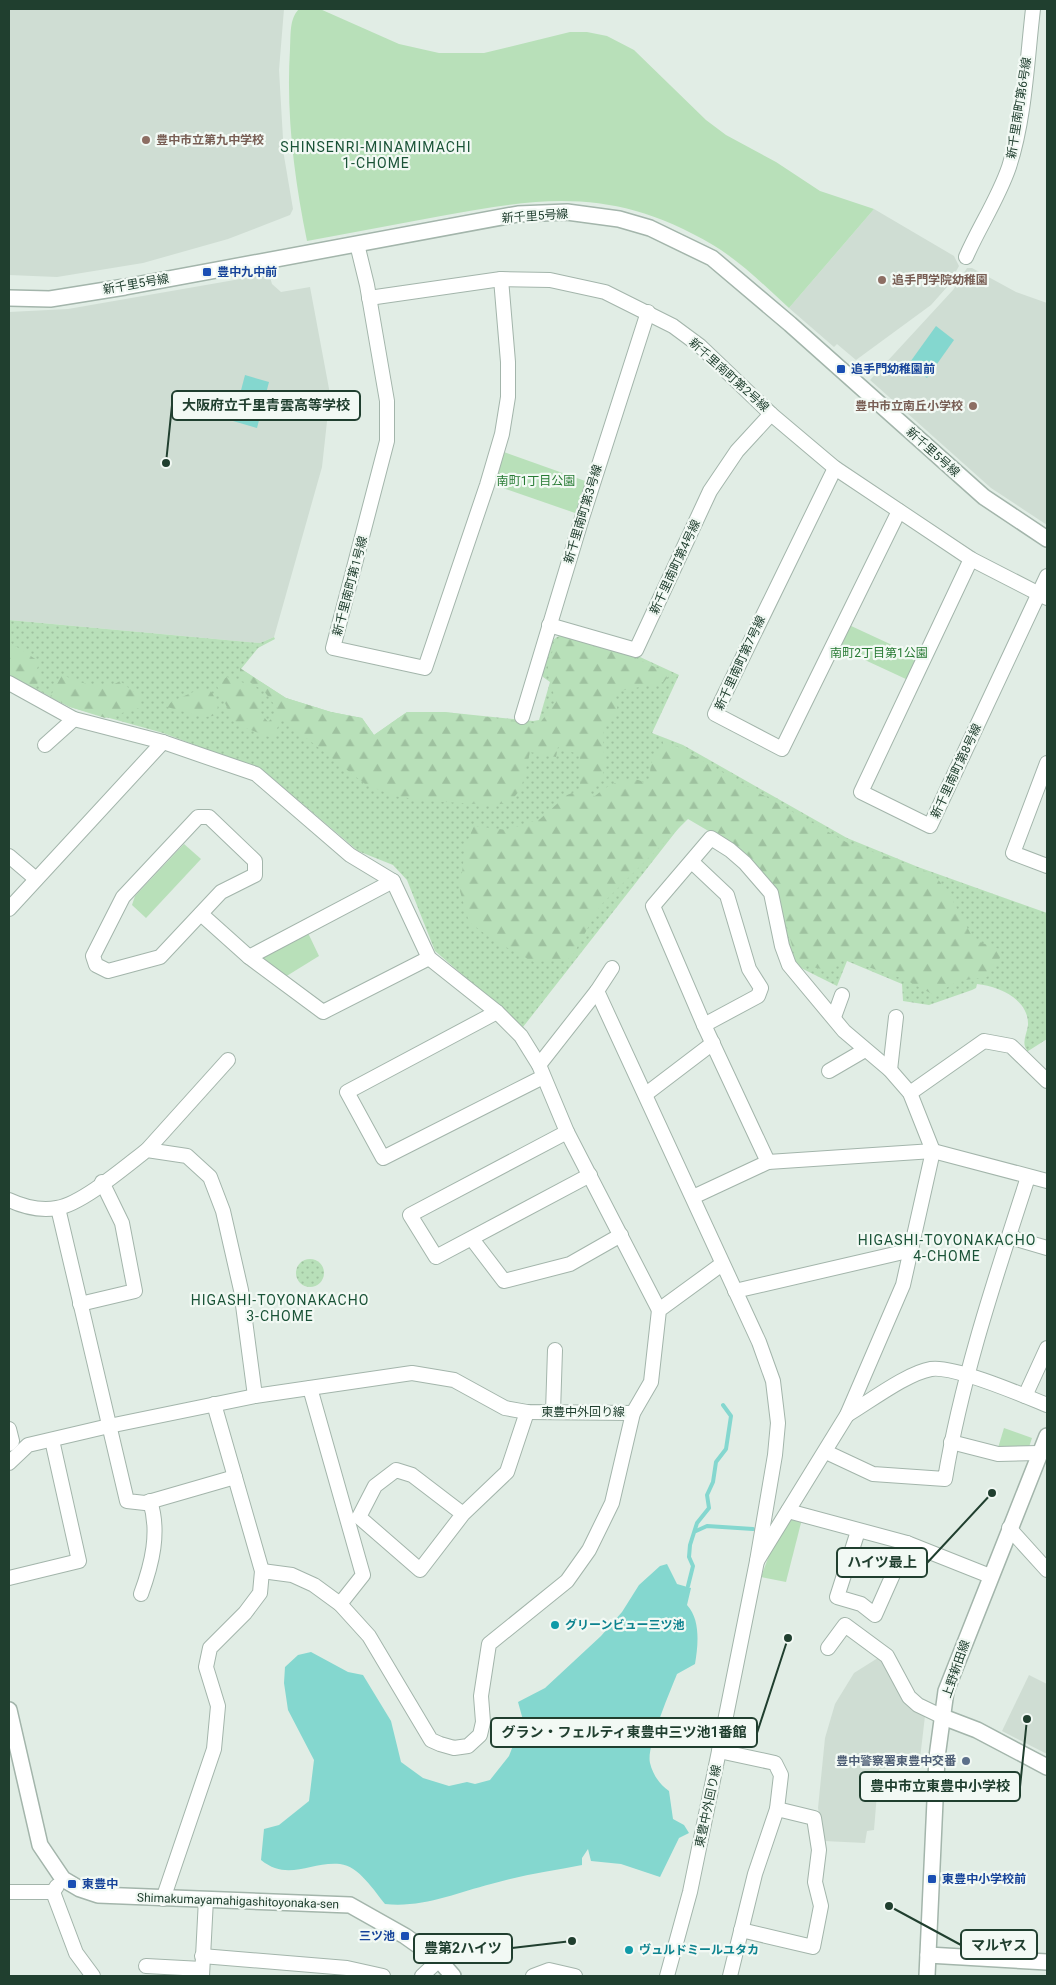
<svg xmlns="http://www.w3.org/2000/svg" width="1056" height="1985" font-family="Roboto,'Noto Sans JP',sans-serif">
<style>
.built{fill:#cfddd3}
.grass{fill:url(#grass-dots)}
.forest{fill:url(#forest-firs)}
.green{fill:#b8e0b9}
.water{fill:#84d7cf}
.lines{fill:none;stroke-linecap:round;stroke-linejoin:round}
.stream{stroke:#84d7cf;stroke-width:4}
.minor-casing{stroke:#a3b5ab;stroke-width:16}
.tertiary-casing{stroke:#a3b5ab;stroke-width:18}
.minor{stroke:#fff;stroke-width:14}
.tertiary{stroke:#fff;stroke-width:15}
.education-dot{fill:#8d6e63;stroke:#f2f9f4;stroke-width:2}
.transit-dot{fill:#1a4fb4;stroke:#f2f9f4;stroke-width:2}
.culture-dot{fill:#0f9aa8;stroke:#f2f9f4;stroke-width:2}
.service-dot{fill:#5c6f8a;stroke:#f2f9f4;stroke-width:2}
.labels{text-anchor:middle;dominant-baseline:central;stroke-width:4.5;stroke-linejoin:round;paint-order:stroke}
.street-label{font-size:12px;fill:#203f2f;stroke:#f2f9f4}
.education-label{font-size:12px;font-weight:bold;fill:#785e54;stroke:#f2f9f4;text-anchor:start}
.transit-label{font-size:12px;font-weight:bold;fill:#164399;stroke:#f2f9f4;text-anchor:start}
.park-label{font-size:12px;fill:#267a32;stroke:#f2f9f4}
.culture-label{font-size:12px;font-weight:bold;fill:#0d838f;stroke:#f2f9f4;text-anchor:start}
.service-label{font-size:12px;font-weight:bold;fill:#4e5e75;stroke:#f2f9f4;text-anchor:end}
.neighbourhood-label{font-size:14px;letter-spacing:1px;fill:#1a5337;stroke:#f2f9f4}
.leader{fill:none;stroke:#203f2f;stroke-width:2}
.callout-dot{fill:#203f2f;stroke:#f2f9f4;stroke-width:2}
.callout{fill:#f2f9f4;stroke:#203f2f;stroke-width:2}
.callout-label{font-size:14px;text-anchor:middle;font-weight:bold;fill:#203f2f}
</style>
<defs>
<pattern id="grass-dots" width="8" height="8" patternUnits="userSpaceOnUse" patternTransform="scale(1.25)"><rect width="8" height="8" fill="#b8e0b9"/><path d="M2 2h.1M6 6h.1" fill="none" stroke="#9ec19f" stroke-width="1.8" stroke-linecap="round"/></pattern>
<pattern id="forest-firs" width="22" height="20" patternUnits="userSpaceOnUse" patternTransform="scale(1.25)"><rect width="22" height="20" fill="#b8e0b9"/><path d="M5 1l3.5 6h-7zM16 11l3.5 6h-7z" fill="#9ec19f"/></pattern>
</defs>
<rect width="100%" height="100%" fill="#e1ede5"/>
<g class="built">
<path d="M9 9H284L279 70 284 156 293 209 290 215 228 239 143 263 57 277 9 275Z"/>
<path d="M874 209 954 256 959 266 947 287 931 305 856 360 837 344 834 347 789 308Z"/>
<path d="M967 268H972L1016 292 1047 303V525L991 488 870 380 953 290Z"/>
<path d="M269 274 272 284 281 292 310 287 330 394 322 467 274 637 260 643 9 620V312L68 309Z"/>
<path d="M881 1656 906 1701 925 1716 919 1767 879 1769 874 1830 867 1831 865 1843 824 1841 818 1808 825 1738 835 1704 854 1673Z"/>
<path d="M1029 1675 1047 1684V1754L1002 1731Z"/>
</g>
<g class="grass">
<path d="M9 620 260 643 274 637 275 639 258 648 241 669 286 698 331 712 362 718 374 735 407 712H444L533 721 539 720 550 682 543 677C540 663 547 637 563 635L640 657 679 675 652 733 683 745 847 838 918 867 1047 913V1039L1025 1053 1027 1050C1021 1043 1027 1034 1028 1025 1029 999 998 986 977 984L976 988 972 990 929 1005 903 1001 902 984 847 961 837 986 799 967 792 960 775 891 744 855 688 816 523 1027 435 951 407 880 393 865 358 851 264 771 163 733 70 707 9 675Z"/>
<circle cx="310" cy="1273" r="14"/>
</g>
<g class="forest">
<path d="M566 638 633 657 670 674 664 682 620 691 613 697C625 718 607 713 604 730 601 745 607 759 603 774 599 786 591 786 587 795L595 796C609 784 632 771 649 786L651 783C649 765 650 759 664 747L662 738 846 842 933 874 947 890 974 940 999 949 1002 955 987 977 958 981 934 995 904 979 844 959 827 970 797 964 777 890 746 853 688 819 600 906 574 953 568 959 534 962 496 942 469 922 460 891 465 847 474 826 507 830 540 819 567 795 580 790V755L558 747 556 757 530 752 521 789 510 802 495 805 429 801 394 796 365 784 282 719 272 738 235 724 216 684 227 677 247 684 262 696 260 712 268 722 279 711 264 691 240 676V668L286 698 331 712 362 718 374 735 407 712H444L539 724 556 702 547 671 555 642Z"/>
<path d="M9 642 40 662 36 671 41 676 35 689 9 675Z"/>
<path d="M62 675C80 682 102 693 120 681L140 697 139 708 105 718 70 707 50 697Z"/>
<path d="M202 688 210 690C216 699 222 708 213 716L203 717 167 707 171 702Z"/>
</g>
<g class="green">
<path d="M299 9H320L399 44 439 53H484L570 32H587L607 36 634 50 706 120 726 135 776 162 820 191 874 209 789 308C765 286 741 262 713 245 616 188 547 196 441 216 396 224 352 233 307 241 294 177 286 114 290 49 291 35 289 19 299 9Z"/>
<path d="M504 452 588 482 578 514 494 485Z"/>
<path d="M849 625 918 657 908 680 839 648Z"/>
<path d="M184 844 201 859 146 918 132 905 135 896Z"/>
<path d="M308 933 319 956 285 977 262 962 263 957Z"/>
<path d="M1004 1428 1032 1438 1029 1447 998 1448Z"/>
<path d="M795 1518 802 1519 786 1582 761 1577 771 1550 790 1519Z"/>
</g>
<g class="water">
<path d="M936 326 954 340 927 378 908 365Z"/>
<path d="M245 375 269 382 257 428 233 421Z"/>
<path d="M667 1564 677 1584 691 1588 687 1605C701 1620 698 1646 695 1664L677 1674C670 1692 646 1747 650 1763 653 1775 660 1785 669 1791L673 1819 684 1825 689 1833 679 1838 660 1877 621 1864 591 1861 588 1849 582 1858V1865C552 1871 521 1875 491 1884 456 1893 423 1908 385 1904 374 1891 359 1866 340 1864 311 1861 288 1882 261 1860L264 1829 279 1825 309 1801 314 1760 288 1710 284 1683 285 1667 298 1655 311 1652 348 1672 363 1675 391 1721 401 1762 423 1778 449 1786 467 1782 475 1784 490 1780 509 1756 523 1720 518 1702 545 1688 601 1636 622 1612 639 1585 660 1566Z"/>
</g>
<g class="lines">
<g class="stream">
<path d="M696 1531 707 1526 753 1529"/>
<path d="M688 1586 693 1566 689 1557 690 1545 697 1523 709 1508 707 1495 713 1482 716 1462 726 1449 731 1416 723 1405"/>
</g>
<g class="minor-casing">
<g id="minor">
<path d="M357 244 367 285 387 401V441L333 648 425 668 487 485 502 434 508 397V362L501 279"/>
<path d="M966 257C979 227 998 199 1009 167 1025 118 1027 60 1033 9"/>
<path d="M369 298 501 279 550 280 605 292 673 326 700 346 771 414 835 468 971 559 1047 598"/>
<path d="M835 468 715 714 782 749 899 511"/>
<path d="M971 559 861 792 930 826 1047 576"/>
<path d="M549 625 636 650 710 491 737 451 771 414"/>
<path d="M9 683 74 719 163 742 256 774 350 855 393 881 429 958 497 1012 521 1036 539 1065 567 1132 659 1310"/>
<path d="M522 717 582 518 648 312"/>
<path d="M45 745 74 719"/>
<path d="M1047 763 1013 853 1047 866"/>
<path d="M198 817H209L255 861V875L221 892 160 957 108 971 96 965 93 956 123 897Z"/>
<path d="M9 856 36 879"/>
<path d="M692 862 727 895 749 969 761 988 758 996 704 1025"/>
<path d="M393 881 249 957 323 1012 429 958"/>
<path d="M9 909 163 742"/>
<path d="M201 914 249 957"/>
<path d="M597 991 759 1342 773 1381 778 1423 775 1455 757 1561 719 1751 690 1892 667 1976"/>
<path d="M497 1012 347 1092 383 1158 543 1077"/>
<path d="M834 1017 842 995"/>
<path d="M539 1065 597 991 612 968"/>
<path d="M890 1070 896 1017"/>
<path d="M829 1071 865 1050"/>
<path d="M910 1093 984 1041 1011 1046 1047 1081"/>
<path d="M646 1094 713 1043"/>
<path d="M567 1132 410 1215 436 1257 590 1175"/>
<path d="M147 1150 228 1060"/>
<path d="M693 1197 768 1162 933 1151 1047 1181"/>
<path d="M9 1200C24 1207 40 1211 57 1208 82 1204 126 1166 147 1150L187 1156 210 1177 223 1211 241 1290 255 1396"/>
<path d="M58 1208 127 1501 145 1503 235 1477"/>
<path d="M1009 1237 1047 1248"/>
<path d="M472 1239 504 1281 570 1264 621 1235"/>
<path d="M735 1291 912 1250"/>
<path d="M80 1304 135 1291 122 1223 102 1182"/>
<path d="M310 1388 363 1575 340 1604"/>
<path d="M1025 1396 1047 1348"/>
<path d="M553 1412 555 1350"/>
<path d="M847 1415C869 1402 907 1373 931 1369 953 1365 1025 1396 1047 1405"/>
<path d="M9 1429 12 1441 9 1444"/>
<path d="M951 1442 998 1454 1039 1453"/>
<path d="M826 1452 873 1474 945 1479C962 1376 996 1276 1028 1177"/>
<path d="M9 1463 28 1445 109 1426 255 1396 412 1373 454 1380 505 1408 527 1412 633 1413"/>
<path d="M788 1511 907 1543 990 1576"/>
<path d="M463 1514 412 1475 396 1470 375 1486 359 1517 420 1570 463 1514 507 1472 527 1412"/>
<path d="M1009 1528 1047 1570"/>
<path d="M858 1531 837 1597 861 1604 875 1615 907 1543"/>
<path d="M757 1561 847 1415 903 1285 933 1151 910 1093 890 1070 844 1031 789 965 782 946 771 893 745 863 730 850 711 838 653 906 704 1025 768 1162"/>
<path d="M262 1571 292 1575 314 1585 340 1604 369 1636 431 1740 440 1744 454 1748 468 1746 480 1735 483 1722 481 1696 489 1644 567 1581 589 1550 612 1503 633 1413 651 1382 659 1310 722 1264"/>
<path d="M9 1578 79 1561 52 1440"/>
<path d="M141 1594C152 1564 160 1532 150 1501"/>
<path d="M828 1648 845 1625 887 1656 909 1697 918 1705 943 1717"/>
<path d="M719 1751 775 1763 781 1775 777 1809 755 1874 730 1976"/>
<path d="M9 1892H53L57 1886"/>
<path d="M53 1892 76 1953 93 1976"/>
<path d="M163 1899 214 1749 218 1706 206 1667 210 1648 245 1613 260 1593 262 1571 214 1404"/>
<path d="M741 1930 813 1947 821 1906 815 1882 819 1850 814 1818 777 1809"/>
<path d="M202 1956 347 1968 383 1976"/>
<path d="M146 1966 202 1969"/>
<path d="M202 1976 206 1899"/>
<path d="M422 1976 439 1960"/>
<path d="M533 1976 549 1970 575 1976"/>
</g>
</g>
<g class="tertiary-casing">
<g id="tertiary">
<path d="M9 298 50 299 125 287 518 214 567 212 619 219 650 228 712 258 790 324 984 497 1047 539"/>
<path d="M9 1710 40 1845 63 1879 80 1889 98 1895 350 1905 405 1936 439 1960 453 1976"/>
<path d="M943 1717 977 1730 1047 1767"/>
<path d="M928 1955 1047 1962"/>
<path d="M927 1976 937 1757 946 1691 1047 1436"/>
</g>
</g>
<use href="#minor" class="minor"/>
<use href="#tertiary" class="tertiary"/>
</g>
<g class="education-dot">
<circle cx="146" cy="140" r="5"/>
<circle cx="882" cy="280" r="5"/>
<circle cx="973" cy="406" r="5"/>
</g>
<g class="transit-dot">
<rect x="202" y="267" width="10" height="10" rx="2.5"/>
<rect x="836" y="364" width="10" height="10" rx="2.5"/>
<rect x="927" y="1874" width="10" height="10" rx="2.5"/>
<rect x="67" y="1879" width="10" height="10" rx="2.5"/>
<rect x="400" y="1931" width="10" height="10" rx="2.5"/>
</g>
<g class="culture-dot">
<circle cx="555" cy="1625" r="5"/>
<circle cx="629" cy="1950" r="5"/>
</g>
<circle class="service-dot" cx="966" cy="1761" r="5"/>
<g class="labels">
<g class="street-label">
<text transform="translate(1019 108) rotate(-81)">新千里南町第6号線</text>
<text transform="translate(535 216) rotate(-4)">新千里5号線</text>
<text transform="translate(136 284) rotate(-10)">新千里5号線</text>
<text transform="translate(729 375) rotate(42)">新千里南町第2号線</text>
<text transform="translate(933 452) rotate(42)">新千里5号線</text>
<text transform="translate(583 514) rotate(-73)">新千里南町第3号線</text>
<text transform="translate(675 567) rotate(-65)">新千里南町第4号線</text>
<text transform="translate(350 586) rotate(-75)">新千里南町第1号線</text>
<text transform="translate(740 663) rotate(-65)">新千里南町第7号線</text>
<text transform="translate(956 771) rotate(-65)">新千里南町第8号線</text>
<text x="583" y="1412">東豊中外回り線</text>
<text transform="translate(956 1669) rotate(-71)">上野新田線</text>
<text transform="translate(708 1806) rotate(-78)">東豊中外回り線</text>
<text transform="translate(238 1901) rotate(2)">Shimakumayamahigashitoyonaka-sen</text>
</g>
<g class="education-label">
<text x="156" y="140">豊中市立第九中学校</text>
<text x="892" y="280">追手門学院幼稚園</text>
<text x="963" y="406" text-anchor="end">豊中市立南丘小学校</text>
</g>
<g class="transit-label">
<text x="217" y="272">豊中九中前</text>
<text x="851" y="369">追手門幼稚園前</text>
<text x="942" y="1879">東豊中小学校前</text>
<text x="82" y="1884">東豊中</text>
<text x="395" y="1936" text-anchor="end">三ツ池</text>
</g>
<g class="park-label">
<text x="536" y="481">南町1丁目公園</text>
<text x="879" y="653">南町2丁目第1公園</text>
</g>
<g class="culture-label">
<text x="565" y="1625">グリーンビュー三ツ池</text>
<text x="639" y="1950">ヴュルドミールユタカ</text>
</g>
<g class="service-label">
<text x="956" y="1761">豊中警察署東豊中交番</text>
</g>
<g class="neighbourhood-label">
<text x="376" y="147">SHINSENRI-MINAMIMACHI<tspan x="376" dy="16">1-CHOME</tspan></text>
<text x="947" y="1240">HIGASHI-TOYONAKACHO<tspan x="947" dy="16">4-CHOME</tspan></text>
<text x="280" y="1300">HIGASHI-TOYONAKACHO<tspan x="280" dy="16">3-CHOME</tspan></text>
</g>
</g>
<path class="leader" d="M166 463L172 405M992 1493L927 1563M788 1638L757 1733M1027 1719L1020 1787M889 1906L961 1945M572 1941L512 1948"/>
<g class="callout-dot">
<circle cx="166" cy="463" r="5"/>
<circle cx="992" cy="1493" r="5"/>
<circle cx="788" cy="1638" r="5"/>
<circle cx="1027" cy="1719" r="5"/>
<circle cx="889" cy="1906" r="5"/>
<circle cx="572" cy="1941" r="5"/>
</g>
<g class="callout">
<rect x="172" y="391" width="188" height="29" rx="5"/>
<rect x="837" y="1548" width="90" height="29" rx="5"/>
<rect x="491" y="1718" width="266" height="29" rx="5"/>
<rect x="860" y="1772" width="160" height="29" rx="5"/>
<rect x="961" y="1930" width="76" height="29" rx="5"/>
<rect x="414" y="1934" width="98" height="29" rx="5"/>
</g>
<g class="callout-label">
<text x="266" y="410">大阪府立千里青雲高等学校</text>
<text x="882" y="1567">ハイツ最上</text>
<text x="624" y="1737">グラン・フェルティ東豊中三ツ池1番館</text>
<text x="940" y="1791">豊中市立東豊中小学校</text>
<text x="999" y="1950">マルヤス</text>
<text x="463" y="1953">豊第2ハイツ</text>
</g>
<rect width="1056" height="1985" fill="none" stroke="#203f2f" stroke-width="20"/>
</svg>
